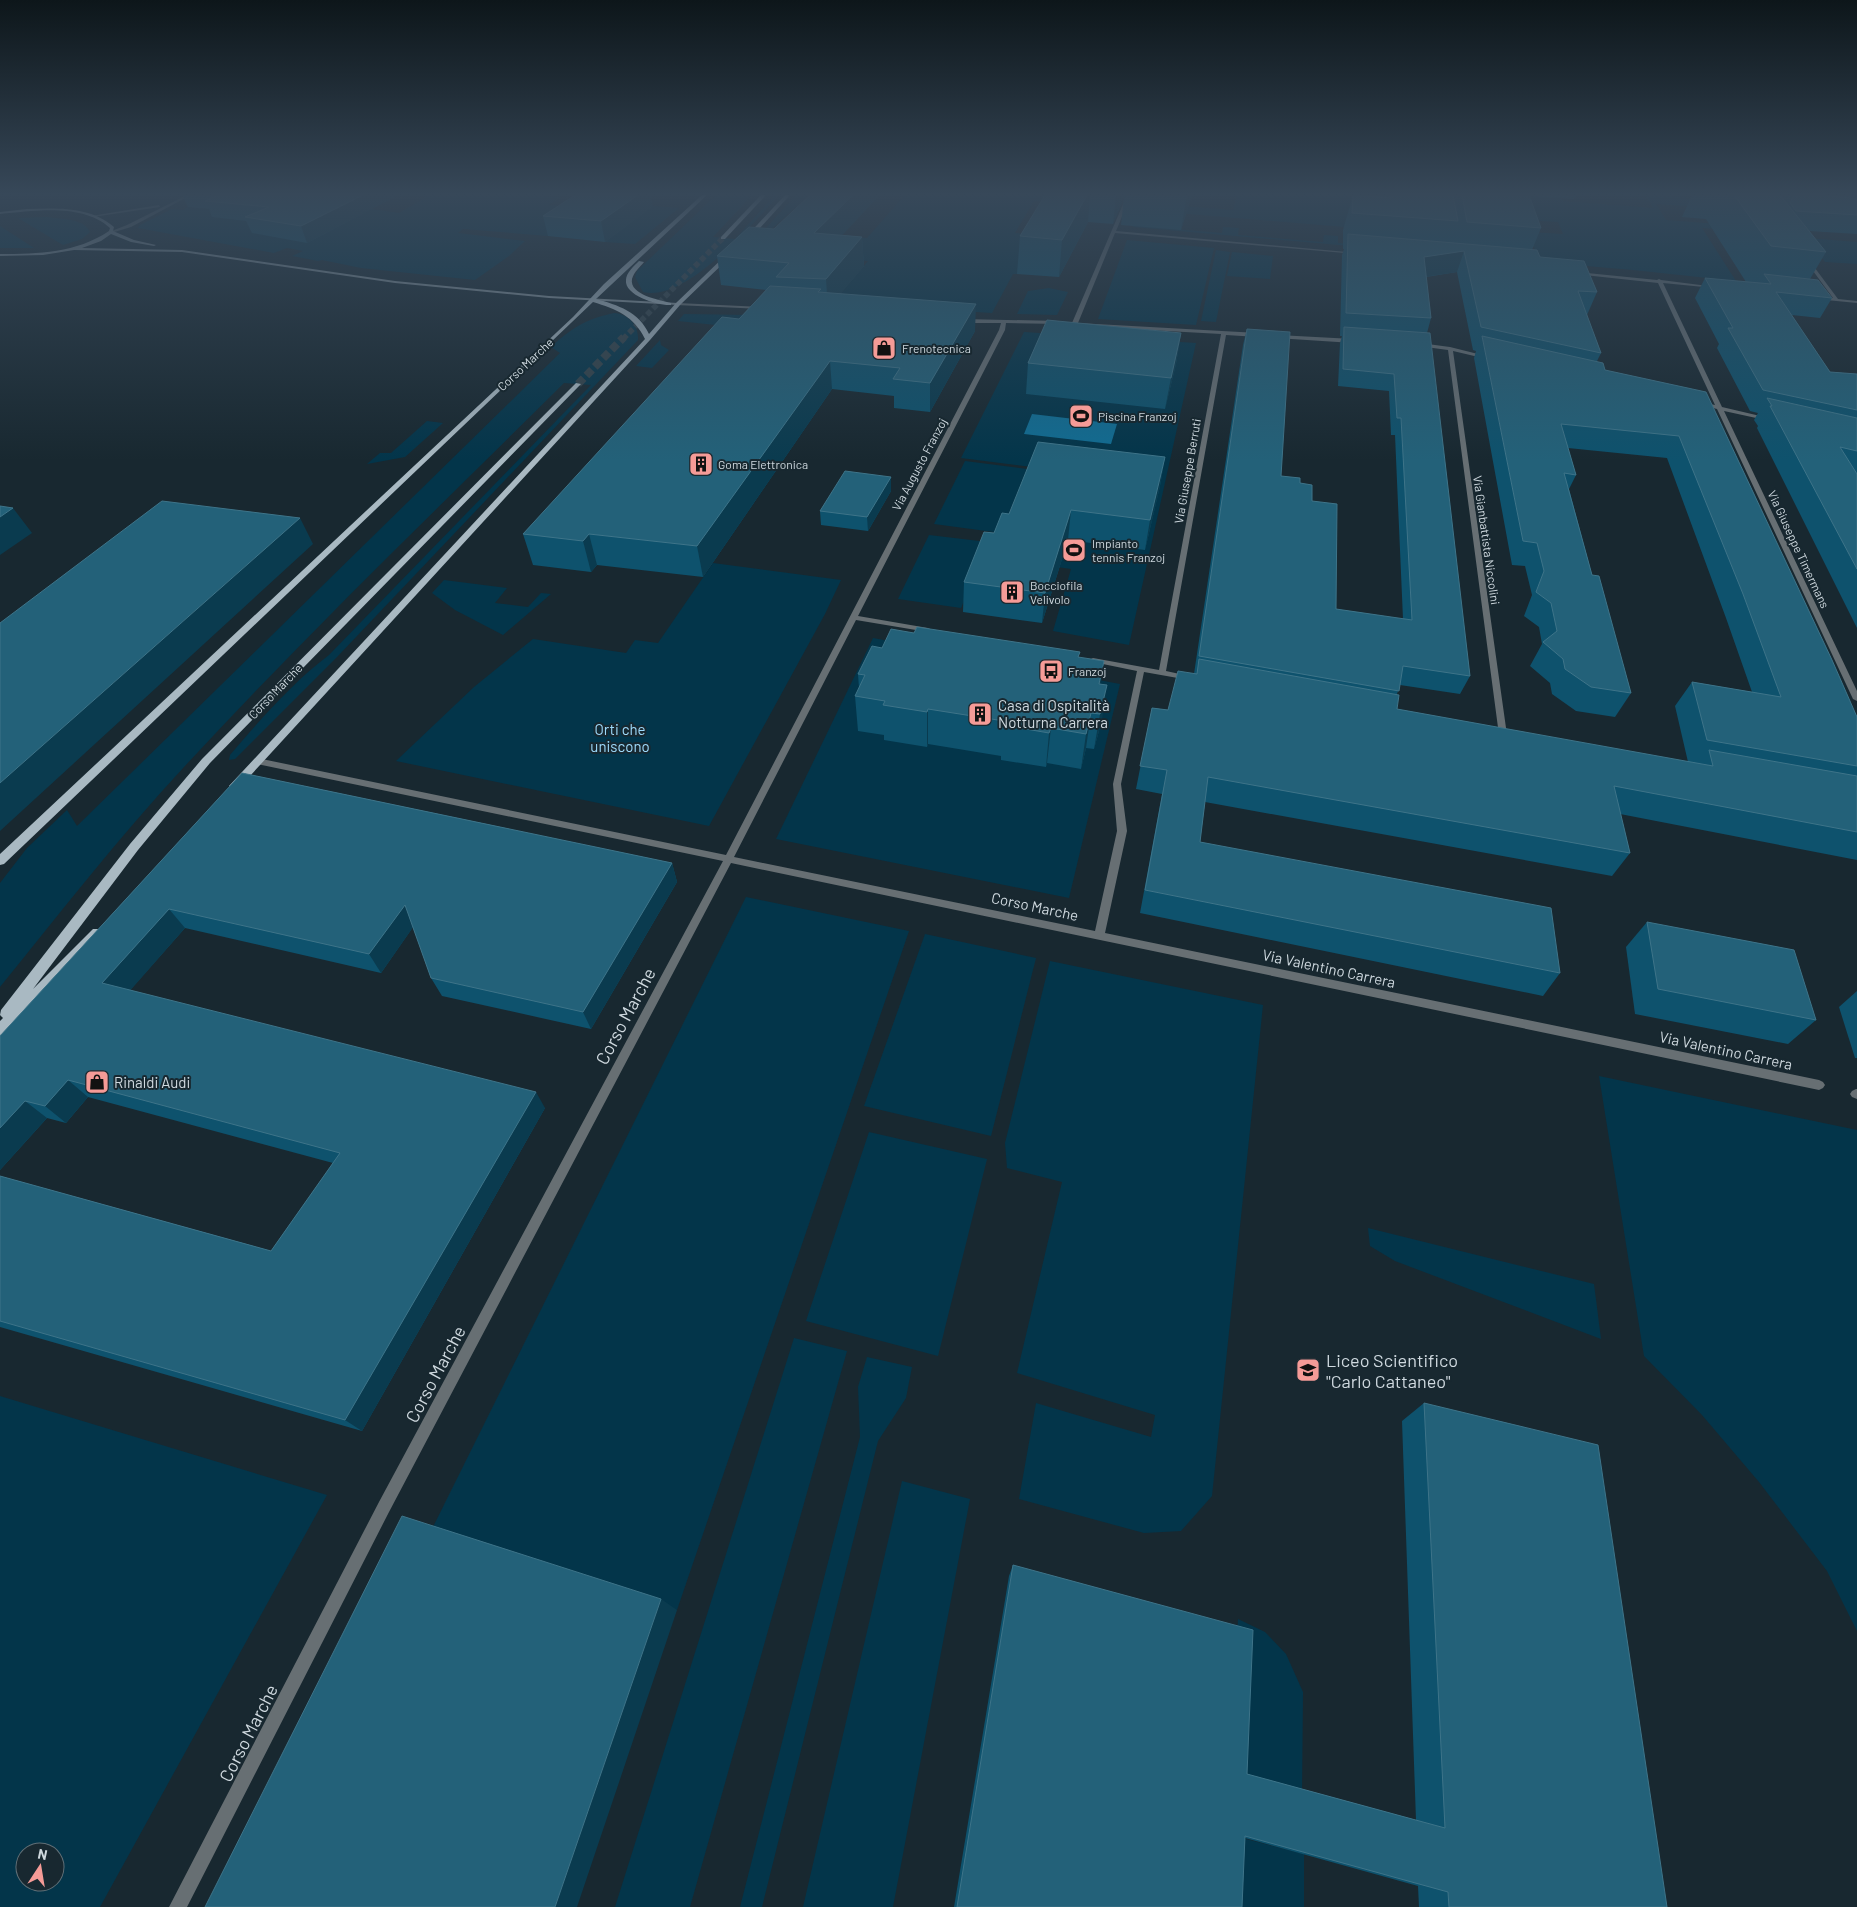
<svg xmlns="http://www.w3.org/2000/svg" width="1857" height="1907" font-family="Barlow,sans-serif">
<style>
.green{fill:#03354a;fill-rule:evenodd}
.water{fill:#116c92}
.lines{fill:none;stroke-linecap:round;stroke-linejoin:round}
.primary-tunnel-far1{stroke:#33434a;stroke-width:5.5;stroke-dasharray:5.5 3;stroke-linecap:butt}
.primary-tunnel{stroke:#33434a;stroke-width:8;stroke-dasharray:8 4;stroke-linecap:butt}
.street{fill:#676f73;fill-rule:evenodd}
.secondary{fill:#8c99a0;fill-rule:evenodd}
.primary{fill:#a9b9c2;fill-rule:evenodd}
.wall{fill:#0e526d;fill-rule:evenodd}
.shaded-wall{fill:#0a3b4f}
.building{fill:#236179;stroke:#3e7489}
.labels{text-anchor:middle;dominant-baseline:central;stroke-width:4;stroke-linejoin:round;paint-order:stroke}
.far-poi-label{font-size:12px;fill:#cfd9df;stroke:#182830;text-anchor:start}
.far-street-label{font-size:12px;fill:#cfd9df;stroke:#182830}
.poi-label{font-size:15px;fill:#cfd9df;stroke:#182830;text-anchor:start}
.park-label{font-size:15px;fill:#9ddafb;stroke:#182830}
.street-label{font-size:15px;fill:#cfd9df;stroke:#182830}
.near-street-label{font-size:18px;fill:#cfd9df;stroke:#182830}
.near-poi-label{font-size:18px;fill:#cfd9df;stroke:#182830;text-anchor:start}
</style>
<rect width="100%" height="100%" fill="#182830"/>
<g class="green">
<path d="M430 195H531L560 197 549 205 618 211 548 236 463 229 458 233 525 241 509 256 475 280 361 268 322 260 318 261 292 256 303 251 287 248 274 253 138 228 140 225 172 209 183 210 188 207 211 209H372L399 213Z"/>
<path d="M716 195H752L713 237 735 239 775 195H779C754 223 685 303 643 292L635 277 637 271Z"/>
<path d="M796 195H809L761 239H756Z"/>
<path d="M905 195H1076L1103 207 1034 201 1015 233 1040 236 1017 274H1013L992 313 833 303 868 261 822 256 840 236 867 238Z"/>
<path d="M1237 195H1368L1422 199 1428 234 1140 210 1143 203 1233 210Z"/>
<path d="M1560 195 1563 201 1653 208 1646 195C1679 195 1711 201 1743 210L1656 204 1666 220 1757 227 1761 232 1702 228 1736 281 1633 270 1539 262 1529 232 1563 234 1558 222 1525 220 1517 196Z"/>
<path d="M653 206 679 208 635 244 605 242Z"/>
<path d="M1138 214 1139 226 1222 233 1223 227 1239 228 1238 235 1323 242 1324 235 1338 236V243L1426 250 1431 253 1133 227Z"/>
<path d="M47 217C60 219 84 218 90 232L82 239 63 245 18 218Z"/>
<path d="M0 226 34 248H0Z"/>
<path d="M1807 238 1857 242V264L1825 262Z"/>
<path d="M1127 240 1214 248 1196 325 1098 319Z"/>
<path d="M1216 250 1230 252 1216 322 1201 321Z"/>
<path d="M1232 252 1273 256 1270 279 1227 276Z"/>
<path d="M1049 288 1068 292 1057 315 1017 314 1028 291Z"/>
<path d="M614 313C629 314 639 326 638 340L338 656 235 759 229 760 230 755C260 720 292 683 329 655L591 385 564 383C436 510 306 635 184 767 119 837 60 913 0 987V883L27 848 67 810 77 826 560 353 551 347C572 328 585 319 614 313Z"/>
<path d="M684 314 753 315 734 327 678 321Z"/>
<path d="M1024 332 1196 343 1129 645 1053 631 1071 569 994 558 1032 467 961 458Z"/>
<path d="M660 340 661 345 669 350 652 368 636 366Z"/>
<path d="M427 421 443 423 405 457 367 464 380 453H391Z"/>
<path d="M965 461 1027 469 1001 533 934 524Z"/>
<path d="M929 535 988 542 961 608 898 599Z"/>
<path d="M713 563 841 580 825 614 709 826 396 761 474 687 533 639 626 653 635 640 658 643Z"/>
<path d="M444 580 507 588 495 603 528 607 541 593 551 594 503 635 455 610 432 593Z"/>
<path d="M873 638 1120 684 1069 898 776 839Z"/>
<path d="M746 897 909 931 677 1610 431 1531Z"/>
<path d="M925 934 1036 958 991 1136 864 1106Z"/>
<path d="M1050 961 1263 1005 1212 1496 1181 1531 1144 1533 1019 1499 1036 1403 1151 1437 1155 1415 1017 1373 1062 1182 1007 1168 1005 1143Z"/>
<path d="M1599 1076 1857 1130V1631L1827 1571 1759 1482 1702 1415 1644 1356Z"/>
<path d="M869 1132 987 1159 938 1356 806 1321Z"/>
<path d="M1368 1228 1594 1284 1601 1339 1395 1261 1370 1246Z"/>
<path d="M794 1338 847 1351 690 1907H615Z"/>
<path d="M867 1357 912 1367 906 1398 878 1441 762 1907H740L860 1437 858 1387Z"/>
<path d="M0 1396 327 1495 100 1907H0ZM25 1852H55V1882H25Z"/>
<path d="M902 1481 970 1499 893 1907H803Z"/>
<path d="M1238 1619 1265 1632 1286 1654 1303 1692 1302 1795 1230 1775Z"/>
<path d="M1227 1834 1304 1854V1907H1224Z"/>
</g>
<path class="water" d="M1032 414 1117 424 1111 444 1024 434Z"/>
<g class="lines">
<path class="primary-tunnel-far1" d="M623 339 723 238"/>
<path class="primary-tunnel" d="M578 384 624 337"/>
<g class="street">
<path d="M187 195H191L131 227 111 233 109 232 127 225Z"/>
<path d="M1127 195H1131L1116 231 1358 253 1356 254 1115 233 1078 323 1258 333 1261 335 1258 337 1226 335 1166 671 1189 676 1193 678 1189 680 1144 672 1121 784 1127 831 1105 933 1819 1080 1823 1082 1825 1085 1823 1088 1819 1090 731 863 389 1512 187 1907H169L379 1502 723 861 257 764 253 761 257 758 726 855 999 330 1001 323H963L960 321 963 319 1059 321 1061 324 1006 323 1005 330 858 616 928 628 932 630 928 632 856 620 734 857 1095 931 1117 831 1113 784 1137 671 1093 662 1089 660 1093 658 1159 670 1221 334 1076 326 1072 323Z"/>
<path d="M159 205 160 207 93 217 91 216Z"/>
<path d="M1805 260H1809L1838 299 1857 301V303L1816 299 1818 297 1833 298Z"/>
<path d="M1577 272 1657 280 1659 279 1661 280 1716 287 1714 288 1663 283 1722 407 1773 419 1770 421 1724 411 1857 691V701L1853 699 1717 409 1698 404 1701 402 1715 405 1658 283 1575 274Z"/>
<path d="M678 303 762 307 764 308 762 309 676 305Z"/>
<path d="M1278 335 1353 339 1356 341 1353 343 1276 338 1275 337Z"/>
<path d="M1420 343 1450 347 1490 357 1487 359 1453 351 1507 735 1503 738 1499 735 1448 350 1418 346 1417 345Z"/>
<path d="M1856 1089H1857V1099L1852 1097 1850 1094 1852 1091Z"/>
</g>
<path class="secondary" d="M27 209C57 208 90 206 114 227L113 231 134 240 156 245 154 246 131 242 111 234 101 241 82 248 182 250 395 281 549 296 678 303 680 304 678 305 549 298 395 283 182 252 74 250 43 255 0 256V254C39 254 76 253 109 231L110 228C82 203 35 211 0 214V212Z"/>
<g class="primary">
<path d="M702 195H707L596 299C618 305 639 312 649 334L676 303 728 253H732V255L680 305 650 340 238 789H230L229 786 645 339C634 316 616 309 593 302L4 864 0 865V854L573 317 604 284Z"/>
<path d="M761 195H766L725 239H721V237Z"/>
<path d="M785 195H790L749 240H745V238Z"/>
<path d="M639 261 644 262C640 267 634 272 632 279 629 295 660 300 671 303V305C660 306 624 296 626 280 626 273 634 266 639 261Z"/>
<path d="M576 383 581 384 210 763 138 850 33 989 93 929H101L103 932 101 935 5 1034 0 1035V1021L3 1018 0 1015 1 1010 130 844 202 759Z"/>
</g>
</g>
<g class="wall">
<path d="M182 195H398L307 243 252 233 246 221 212 217 209 209 188 207Z"/>
<path d="M1045 195H1192L1181 230 1121 225 1124 197 1113 224 1088 222 1059 277 1017 274 1020 236Z"/>
<path d="M1353 195 1378 197V195H1577L1574 199 1529 196 1541 228 1532 250 1540 257 1597 292 1587 315 1601 353 1597 361 1605 370 1706 392 1857 717V860L1620 814 1630 853 1612 876 1205 802 1200 842 1560 973 1543 996 1140 913 1162 794 1136 789 1152 708 1168 710 1194 674 1243 345 1247 329 1281 476 1300 483 1312 501 1336 609 1403 619 1395 435H1391L1389 391 1338 386 1340 343 1342 336H1340L1342 255 1344 249H1343V230ZM1457 272 1473 350 1476 351 1474 358 1512 565 1525 566 1532 595 1524 616 1539 627 1542 644 1530 666 1550 683 1552 694 1576 711 1615 717 1631 693 1592 575 1569 489 1576 475 1568 448 1667 458 1726 618 1752 692 1692 682 1675 706 1688 762 1397 709V694L1400 685 1460 694 1470 676 1427 333 1431 318 1426 277Z"/>
<path d="M1692 195H1857V234L1809 231 1826 252 1810 279 1832 298 1820 318 1792 315 1830 372 1857 374V628L1757 428 1758 426 1754 420 1758 413 1750 411 1717 348 1719 344 1695 298 1705 278 1746 282 1706 219 1682 217Z"/>
<path d="M653 206 605 242 548 236 543 216Z"/>
<path d="M842 235 862 237 864 266 840 294 975 331 930 412 894 408V396L832 389 703 577 597 565 591 572 533 565 523 534 739 319 766 290 721 285 717 256Z"/>
<path d="M1181 333 1176 364 1165 409 1026 394 1028 363Z"/>
<path d="M1165 457 1160 486 1145 550 1068 540 1042 623 963 612 964 582 994 533 1009 514Z"/>
<path d="M891 477V491L868 531 821 525 820 511Z"/>
<path d="M882 648 1079 657 1101 684 1102 720 1094 749 1086 748 1081 769 1047 763 1046 767 1001 760V756L928 744 927 747 884 740V735L858 731 855 696 859 688 858 674Z"/>
<path d="M242 773 672 863 677 882 591 1029 442 996 431 978 413 927 381 973 185 928 130 990 545 1108 362 1431 0 1327V1176L271 1251 333 1163 88 1097 66 1123 47 1118 0 1170V1036Z"/>
<path d="M1647 922 1816 1020 1788 1044 1635 1014 1626 947Z"/>
<path d="M1857 991V1058H1855L1839 1007Z"/>
<path d="M1424 1403 1667 1907H1419L1418 1886 1245 1838 1242 1907H954L1009 1576 1013 1565 1247 1774 1416 1820 1402 1421Z"/>
</g>
<g class="shaded-wall">
<path d="M363 195H398L307 243 301 226Z"/>
<path d="M638 195H651L653 206 605 242 601 221Z"/>
<path d="M853 195H880L817 262 814 233Z"/>
<path d="M1087 195H1090L1088 222 1059 277 1062 240Z"/>
<path d="M1116 195H1124V197L1113 224Z"/>
<path d="M1187 195H1192L1181 230Z"/>
<path d="M862 237 864 266 828 309 826 279Z"/>
<path d="M1464 251 1457 272 1417 278 1424 257Z"/>
<path d="M976 304 975 331 930 412V383Z"/>
<path d="M1181 333 1176 364 1165 409 1171 378Z"/>
<path d="M830 361 832 389 703 577 697 546Z"/>
<path d="M1165 457 1160 486 1145 550 1150 520Z"/>
<path d="M891 477V491L868 531 867 517Z"/>
<path d="M13 508 32 533 0 555V517Z"/>
<path d="M1071 510 1068 540 1042 623 1045 593Z"/>
<path d="M300 518 313 544 0 831V783Z"/>
<path d="M589 534 597 565 591 572 583 541Z"/>
<path d="M1104 661 1099 696V684Z"/>
<path d="M1107 685 1102 720 1094 749 1100 714Z"/>
<path d="M928 709V744L927 747V712Z"/>
<path d="M1091 713 1086 748 1081 769 1086 734Z"/>
<path d="M1051 728 1047 763 1046 767 1049 733Z"/>
<path d="M672 863 677 882 591 1029 583 1012Z"/>
<path d="M405 905 416 923 381 973 369 954Z"/>
<path d="M169 909 185 928 121 1001 102 983Z"/>
<path d="M68 1080 88 1097 66 1123 45 1106Z"/>
<path d="M536 1092 545 1108 362 1431 345 1420Z"/>
<path d="M25 1101 47 1118 0 1170V1128Z"/>
<path d="M661 1599 677 1610 577 1907H555Z"/>
</g>
<g class="building">
<path d="M215 195H363L301 226 245 217 269 207 205 201 219 195Z"/>
<path d="M575 195H638L601 221 543 216Z"/>
<path d="M810 195H853L814 233 862 237 826 279 776 277 789 263 717 256 749 227 774 229Z"/>
<path d="M1045 195H1087L1062 240 1020 236Z"/>
<path d="M1353 195 1391 198V195H1453L1458 221 1352 213Z"/>
<path d="M1462 195H1529L1541 228 1467 222Z"/>
<path d="M1734 195H1780L1826 252 1771 246Z"/>
<path d="M1794 195H1822L1857 199V215L1796 211 1790 203Z"/>
<path d="M1348 234 1537 250 1540 257 1584 261 1597 292 1578 291 1601 353 1481 327 1464 251 1424 257 1431 318 1346 313Z"/>
<path d="M1764 274 1818 280 1832 298 1776 292 1830 372 1857 374V410L1763 390 1728 328H1733L1705 278 1771 284Z"/>
<path d="M770 286 821 289 818 292 976 304 930 383 893 379 900 368 830 361 697 546 589 534 583 541 523 534 722 317 739 319Z"/>
<path d="M1047 320 1181 333 1171 378 1028 363Z"/>
<path d="M1344 327 1430 333 1470 676 1403 666 1399 691 1199 656 1247 329 1290 332 1281 476 1300 478V483L1312 485V501L1337 504 1336 609 1412 620 1401 418H1397L1394 374 1343 369Z"/>
<path d="M1482 336 1603 363 1605 370 1706 392 1832 660 1857 717V766L1707 740 1692 682 1781 697 1743 594 1679 436 1561 424 1576 475 1564 473 1592 575 1599 576 1631 693 1591 687 1565 669 1563 659 1543 642 1557 631 1551 603 1536 592 1544 571 1537 543 1523 541Z"/>
<path d="M1767 398 1857 418V451L1840 447 1857 474V569L1770 406H1772Z"/>
<path d="M1038 442 1165 457 1150 520 1071 510 1045 593 964 582 984 532 994 533 1002 513 1009 514Z"/>
<path d="M845 471 891 477 867 517 820 511Z"/>
<path d="M162 501 300 518 0 783V623Z"/>
<path d="M0 506 13 508 0 517Z"/>
<path d="M917 627 1080 652 1078 657 1104 661 1099 684 1107 685 1100 714 1091 713 1086 734 1051 728 1049 733 1003 725 1004 721 928 709 927 712 883 705 885 701 855 696 865 675 858 674 872 646 882 648 891 629 914 633Z"/>
<path d="M1199 659 1399 695 1397 709 1713 766 1709 750 1857 776V832L1614 786 1630 853 1208 777 1200 842 1551 908 1560 973 1145 890 1167 770 1140 766 1152 708 1168 710 1178 671 1197 674Z"/>
<path d="M242 773 672 863 583 1012 431 978 405 905 369 954 169 909 102 983 536 1092 345 1420 0 1321V1176L271 1251 340 1153 68 1080 45 1106 25 1101 0 1128V1036Z"/>
<path d="M1647 922 1794 950 1816 1020 1658 989Z"/>
<path d="M1424 1403 1598 1445 1667 1907H1449L1448 1892 1245 1836 1242 1907H957L1013 1565 1253 1630 1247 1774 1445 1828Z"/>
<path d="M402 1516 661 1599 555 1907H205Z"/>
</g>
<linearGradient id="sky" x2="0" y2="1"><stop stop-color="#0d161a"/><stop offset="0.42" stop-color="#374859"/><stop offset="1" stop-color="#374859" stop-opacity="0"/></linearGradient>
<rect width="1857" height="461" fill="url(#sky)"/>
<defs>
<g id="shop-square" transform="scale(1.25)"><rect x="-9" y="-9" width="18" height="18" rx="4" fill="#f59b97" stroke="#182830"/><path d="M-5-2.5h2.3a2.7 3.5 0 0 1 5.4 0H5L5.5 6h-11ZM-1.5-2.5h3a1.5 2.3 0 0 0-3 0Z" fill="#111"/></g>
<g id="stadium-square" transform="scale(1.25)"><rect x="-9" y="-9" width="18" height="18" rx="4" fill="#f59b97" stroke="#182830"/><path d="M0-5a6.5 5 0 1 0 0 10a6.5 5 0 1 0 0-10ZM-3.5-1.8h7v3.6h-7Z" fill="#111"/></g>
<g id="building-square" transform="scale(1.25)"><rect x="-9" y="-9" width="18" height="18" rx="4" fill="#f59b97" stroke="#182830"/><path d="M-4-6H4V6H1V3H-1V6H-4ZM-2.5-4.3h1.7v1.8h-1.7ZM.8-4.3h1.7v1.8H.8ZM-2.5-1h1.7V.8h-1.7ZM.8-1h1.7V.8H.8Z" fill="#111"/></g>
<g id="bus-square" transform="scale(1.25)"><rect x="-9" y="-9" width="18" height="18" rx="4" fill="#f59b97" stroke="#182830"/><path d="M-5-6H5V4H4V6H2V4H-2V6H-4V4H-5ZM-3.5-4V0h7V-4ZM-3.5 1.2v1.5H-2V1.2ZM2 1.2v1.5H3.5V1.2Z" fill="#111"/></g>
<g id="school-square" transform="scale(1.25)"><rect x="-9" y="-9" width="18" height="18" rx="4" fill="#f59b97" stroke="#182830"/><path d="M0-5L7-2L0 1L-7-2ZM-4 1L0 2.5L4 1V4Q0 6-4 4Z" fill="#111"/></g>
</defs>
<g fill-rule="evenodd">
<use href="#shop-square" x="884" y="348"/>
<use href="#stadium-square" x="1081" y="416"/>
<use href="#building-square" x="701" y="464"/>
<use href="#stadium-square" x="1074" y="550"/>
<use href="#building-square" x="1012" y="592"/>
<use href="#bus-square" x="1051" y="671"/>
<use href="#building-square" x="980" y="714"/>
<use href="#shop-square" x="97" y="1082"/>
<use href="#school-square" x="1308" y="1370"/>
</g>
<g class="labels">
<g class="far-poi-label">
<text x="902" y="348">Frenotecnica</text>
<text x="1098" y="416">Piscina Franzoj</text>
<text x="718" y="464">Goma Elettronica</text>
<text x="1092" y="543">Impianto<tspan x="1092" dy="14">tennis Franzoj</tspan></text>
<text x="1030" y="585">Bocciofila<tspan x="1030" dy="14">Velivolo</tspan></text>
<text x="1068" y="671">Franzoj</text>
</g>
<g class="far-street-label">
<text transform="translate(525 364) rotate(-43)">Corso Marche</text>
<text transform="translate(919 464) rotate(-62)">Via Augusto Franzoj</text>
<text transform="translate(1187 471) rotate(-80)">Via Giuseppe Berruti</text>
<text transform="translate(1487 540) rotate(82)">Via Gianbattista Niccolini</text>
<text transform="translate(1799 549) rotate(65)">Via Giuseppe Timermans</text>
<text transform="translate(275 691) rotate(-46)">Corso Marche</text>
</g>
<g class="poi-label">
<text x="998" y="705">Casa di Ospitalità<tspan x="998" dy="17">Notturna Carrera</tspan></text>
<text x="114" y="1082">Rinaldi Audi</text>
</g>
<g class="park-label">
<text x="620" y="729">Orti che<tspan x="620" dy="17">uniscono</tspan></text>
</g>
<g class="street-label">
<text transform="translate(1035 906) rotate(12)">Corso Marche</text>
<text transform="translate(1329 968) rotate(12)">Via Valentino Carrera</text>
<text transform="translate(1726 1050) rotate(12)">Via Valentino Carrera</text>
</g>
<g class="near-street-label">
<text transform="translate(625 1016) rotate(-62)">Corso Marche</text>
<text transform="translate(435 1374) rotate(-62)">Corso Marche</text>
<text transform="translate(248 1733) rotate(-63)">Corso Marche</text>
</g>
<g class="near-poi-label">
<text x="1326" y="1360">Liceo Scientifico<tspan x="1326" dy="21">"Carlo Cattaneo"</tspan></text>
</g>
</g>
<g transform="translate(40 1867) rotate(12)"><circle r="24" fill="#182830" stroke="#616f76"/>
<path d="M0-4L9 19L0 12L-9 19Z" fill="#f59b97"/>
<text y="-8" font-size="14" font-weight="bold" text-anchor="middle" fill="#cfd9df">N</text>
</g>
</svg>
